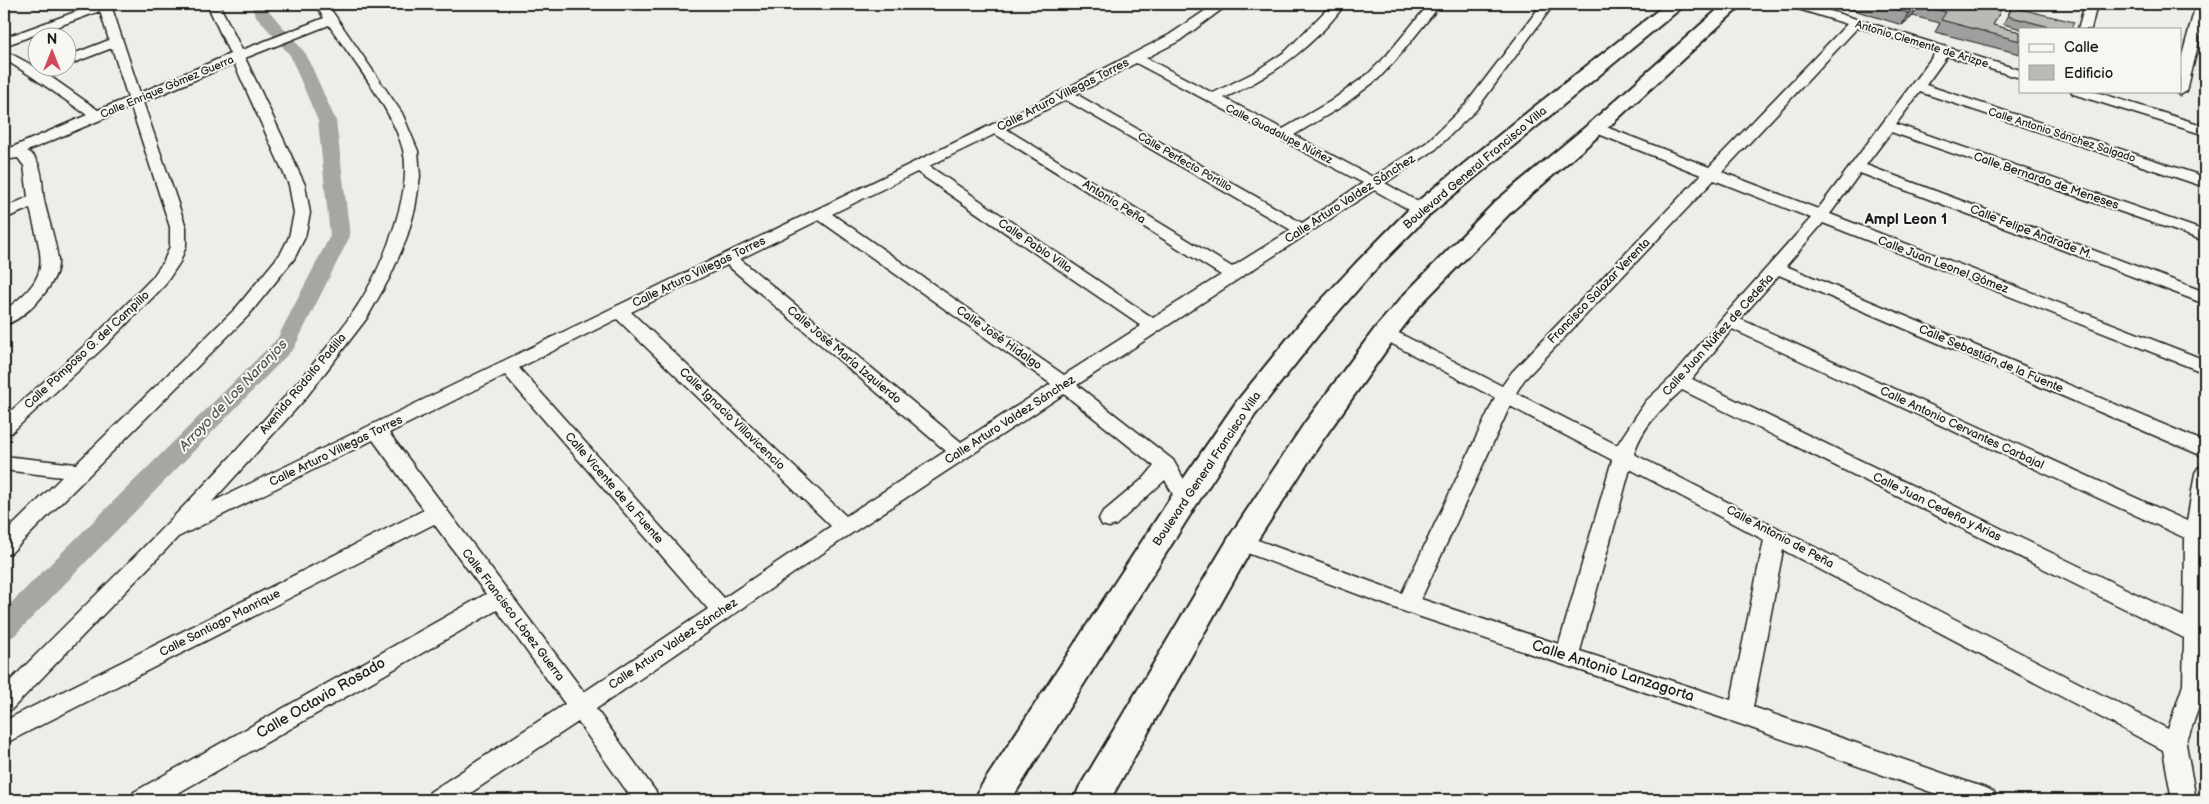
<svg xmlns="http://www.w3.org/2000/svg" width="2209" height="804" font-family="'Balsamiq Sans',sans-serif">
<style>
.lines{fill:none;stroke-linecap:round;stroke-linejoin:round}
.canal{fill:#a6a6a3;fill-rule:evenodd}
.minor-casing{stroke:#1c1c1c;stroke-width:3}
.secondary-casing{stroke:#1c1c1c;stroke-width:4}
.minor{fill:#f6f6f2;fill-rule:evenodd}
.secondary{fill:#f6f6f2;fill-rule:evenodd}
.wall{fill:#9f9f9d;stroke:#1c1c1c}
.shaded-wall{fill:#82827f;stroke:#1c1c1c}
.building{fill:#b9b9b6;stroke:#1c1c1c}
.labels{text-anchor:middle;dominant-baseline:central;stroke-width:4;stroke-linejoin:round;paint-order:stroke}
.far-street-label{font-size:11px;fill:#1c1c1c;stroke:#f6f6f2}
.street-label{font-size:12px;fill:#1c1c1c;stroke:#f6f6f2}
.water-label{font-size:14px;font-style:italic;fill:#535352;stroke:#f6f6f2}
.quarter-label{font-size:15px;font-weight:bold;fill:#1c1c1c;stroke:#f6f6f2}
.near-street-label{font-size:15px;fill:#1c1c1c;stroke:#f6f6f2}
</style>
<rect width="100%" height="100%" fill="#edede9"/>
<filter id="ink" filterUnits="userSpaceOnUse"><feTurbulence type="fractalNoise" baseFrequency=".02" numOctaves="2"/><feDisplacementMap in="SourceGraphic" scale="10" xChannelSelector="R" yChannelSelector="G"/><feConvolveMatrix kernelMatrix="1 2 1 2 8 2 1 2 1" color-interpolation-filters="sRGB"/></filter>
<g filter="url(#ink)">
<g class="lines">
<path class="canal" d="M250 4H266L269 11 306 54 336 121 350 236 294 348 14 636 4 640V610L277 339 330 236 318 121 290 55 256 16Z"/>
<g class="minor-casing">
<g id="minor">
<path d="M97 4 111 5 140 93 230 54 207 4H219L242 50 324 18 315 4H327L402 113 418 151 420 176 415 209 406 240 390 277 367 318 304 400 212 502 1061 91 1169 35 1215 4H1229L1179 41 1146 58 1213 93 1253 73 1286 51 1332 4H1345C1314 47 1272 76 1224 98L1283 129 1331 101 1368 74 1386 56 1429 4H1441L1395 61 1378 79 1341 107 1294 135 1373 177 1426 143 1466 104 1542 4H1554L1476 110 1436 149 1385 183 1427 207 1429 210 1427 213H1415L1374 190 1077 385 1173 460 1195 499 1192 504 1185 507 1178 504 1165 480 1116 525 1109 527 1102 525 1099 519 1102 513 1145 477 1154 466 1064 394 852 533 596 709 656 792 659 800H633L578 722 460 800H427L430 792 565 704 497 610 166 800H131L134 792 486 594 434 524 4 744V721L424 510 373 440 178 537 12 709 4 712V687C88 602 175 519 255 430 289 392 325 353 354 311 379 275 414 194 403 150 393 110 353 61 329 25L245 58 305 185 310 213 305 237 294 259 248 316 11 553 4 555V534L62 477 4 470V456L76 464 236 308 281 253 289 237 294 213 289 185 234 63 143 102 186 227V246L180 262 164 286 104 347 11 433 4 435V417L92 339 152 278 164 261 170 246V227L131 107 27 151C33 154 37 160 39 166 43 176 42 189 44 200 47 216 59 250 58 264 57 286 24 320 4 325V311C54 274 42 262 30 208L4 219V208L28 197 24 166 18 158 4 160V149H8L87 115 31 76 4 59V50L41 70 98 110 128 98 112 48 68 65V56L109 40 100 11 4 46V38ZM1136 63 1363 183 1302 223 1076 94ZM1066 100 1291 230 1232 267 1006 129ZM995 134 1221 275 1153 318 929 166ZM917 172 1141 326 1064 375 832 214ZM819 220 1051 384 961 442 740 259ZM727 265 946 451 846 516 631 312ZM617 319 831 526 724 598 519 368ZM505 375 708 609 584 692 389 433Z"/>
<path d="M1790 4H1808L2020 70V78L1947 56 1926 85 2205 177V187L1920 92 1896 124 2205 231V241L1891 132 1866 165 2205 292V304L1860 173 1830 214 2205 360V373L1823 223 1786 266 2205 442V457L1779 275 1740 319 2187 521 2195 473 2198 468 2205 466V689L2186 744 2196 800H2172L2163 750 1783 550 1753 707 1985 788 1994 792 1997 800H1953L1740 724 1400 610 1234 548 1231 542 1234 536 1241 534 1402 593 1495 398 1379 337 1376 333 1379 329 1385 327 1391 329 1502 386 1512 372 1701 175 1591 131 1589 128 1591 125H1601L1709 167 1847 24 1792 7ZM1858 27 1936 52 1818 209 1722 172ZM1714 180 1811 218 1723 317 1673 376 1646 401 1617 445 1516 393 1524 380ZM1732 329 2185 538 2184 617 1692 379ZM1682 390 2184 638 2183 685 2168 729 1634 454C1641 428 1663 407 1682 390ZM1510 406 1612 460 1559 644 1421 599ZM1630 469 1764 540 1731 700 1580 651Z"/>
<path d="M2085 4H2097L2091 29H2078Z"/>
<path d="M2196 4H2205V16L2187 91 2180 95 2173 91H2180V63Z"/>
<path d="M2071 91H2093L2205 126V135L2073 94Z"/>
</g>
</g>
<g class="secondary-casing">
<g id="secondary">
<path d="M1666 4H1686L1429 215 1372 273 1319 334 1255 415 1195 507 1011 800H975L980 788 1175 491 1237 401 1301 322 1356 263 1413 205 1534 107Z"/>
<path d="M1724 4H1743L1603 132 1512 211 1420 305 1394 339 1324 438 1251 550 1110 800H1074L1079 788 1231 534 1304 424 1376 327 1404 295 1496 201 1589 124Z"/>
</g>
</g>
<use href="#minor" class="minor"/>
<use href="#secondary" class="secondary"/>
</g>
<g class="wall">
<path d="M1834 4H2004L1993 25 2020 32V54L1935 32 1940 23 1913 16 1902 25Z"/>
<path d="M2012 7 2071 29H2021L2003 24Z"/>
</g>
<path class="shaded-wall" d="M1918 5 1913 16 1902 25 1908 13Z"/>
<g class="building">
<path d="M1877 4H2004L1993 25 2020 32V41L1941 20 1946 12 1918 5 1908 13Z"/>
<path d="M2012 7 2074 22 2071 29H2057L2008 16Z"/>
</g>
</g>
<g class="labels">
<g class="far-street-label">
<text transform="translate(1922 44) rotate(17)">Antonio Clemente de Arizpe</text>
<text transform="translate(167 87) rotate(-23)">Calle Enrique Gómez Guerra</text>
<text transform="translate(1279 134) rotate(27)">Calle Guadalupe Núñez</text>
<text transform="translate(2062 135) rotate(18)">Calle Antonio Sánchez Salgado</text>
<text transform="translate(1185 162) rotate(30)">Calle Perfecto Portillo</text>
</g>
<g class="street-label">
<text transform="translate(1063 95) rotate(-27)">Calle Arturo Villegas Torres</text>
<text transform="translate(1475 168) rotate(-40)">Boulevard General Francisco Villa</text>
<text transform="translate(2046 181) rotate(19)">Calle Bernardo de Meneses</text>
<text transform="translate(1350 199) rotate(-33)">Calle Arturo Valdez Sánchez</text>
<text transform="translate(1114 202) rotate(32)">Antonio Peña</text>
<text transform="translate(2031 232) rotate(21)">Calle Felipe Andrade M.</text>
<text transform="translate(1035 246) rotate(34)">Calle Pablo Villa</text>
<text transform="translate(1943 265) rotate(21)">Calle Juan Leonel Gómez</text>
<text transform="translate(699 272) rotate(-26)">Calle Arturo Villegas Torres</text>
<text transform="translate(1599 291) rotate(-46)">Francisco Salazar Verenta</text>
<text transform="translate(1718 335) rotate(-48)">Calle Juan Núñez de Cedeña</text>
<text transform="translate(999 338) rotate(35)">Calle José Hidalgo</text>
<text transform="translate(87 350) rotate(-43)">Calle Pomposo G. del Campillo</text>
<text transform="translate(844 355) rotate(40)">Calle José María Izquierdo</text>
<text transform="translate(1991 359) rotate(23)">Calle Sebastián de la Fuente</text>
<text transform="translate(303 384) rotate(-50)">Avenida Rodolfo Padilla</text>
<text transform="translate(732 419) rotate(44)">Calle Ignacio Villavicencio</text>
<text transform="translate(1010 420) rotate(-33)">Calle Arturo Valdez Sánchez</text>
<text transform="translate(1962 428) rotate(25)">Calle Antonio Cervantes Carbajal</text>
<text transform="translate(336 451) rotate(-26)">Calle Arturo Villegas Torres</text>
<text transform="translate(1207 469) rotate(-56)">Boulevard General Francisco Villa</text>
<text transform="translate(614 488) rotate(49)">Calle Vicente de la Fuente</text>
<text transform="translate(1937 507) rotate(26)">Calle Juan Cedeña y Arias</text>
<text transform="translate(1780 537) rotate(28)">Calle Antonio de Peña</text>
<text transform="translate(513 615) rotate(53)">Calle Francisco López Guerra</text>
<text transform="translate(220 623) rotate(-27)">Calle Santiago Manrique</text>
<text transform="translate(673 644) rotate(-34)">Calle Arturo Valdez Sánchez</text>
</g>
<g class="water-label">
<text transform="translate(233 395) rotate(-46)">Arroyo de Los Naranjos</text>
</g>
<g class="quarter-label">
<text x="1906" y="219">Ampl Leon 1</text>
</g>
<g class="near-street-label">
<text transform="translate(1613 671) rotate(18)">Calle Antonio Lanzagorta</text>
<text transform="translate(321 698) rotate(-30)">Calle Octavio Rosado</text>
</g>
</g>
<rect width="2209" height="804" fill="none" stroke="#f6f6f2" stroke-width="20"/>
<rect x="10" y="10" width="2189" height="784" fill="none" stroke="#1c1c1c" stroke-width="2" filter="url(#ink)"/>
<rect x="2019" y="28" width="162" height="65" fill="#f6f6f2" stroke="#9f9f9c"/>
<rect x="2029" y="44" width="25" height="8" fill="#f6f6f2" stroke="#9f9f9c"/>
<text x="2064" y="52" font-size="15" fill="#1c1c1c">Calle</text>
<rect x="2029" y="65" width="25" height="15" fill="#b9b9b6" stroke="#9f9f9c"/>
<text x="2064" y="78" font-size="15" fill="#1c1c1c">Edificio</text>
<g transform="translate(52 52)"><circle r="24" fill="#f6f6f2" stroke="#9f9f9c"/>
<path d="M0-4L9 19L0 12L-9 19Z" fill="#d1495b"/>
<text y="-8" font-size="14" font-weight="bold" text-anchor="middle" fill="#1c1c1c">N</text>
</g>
</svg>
